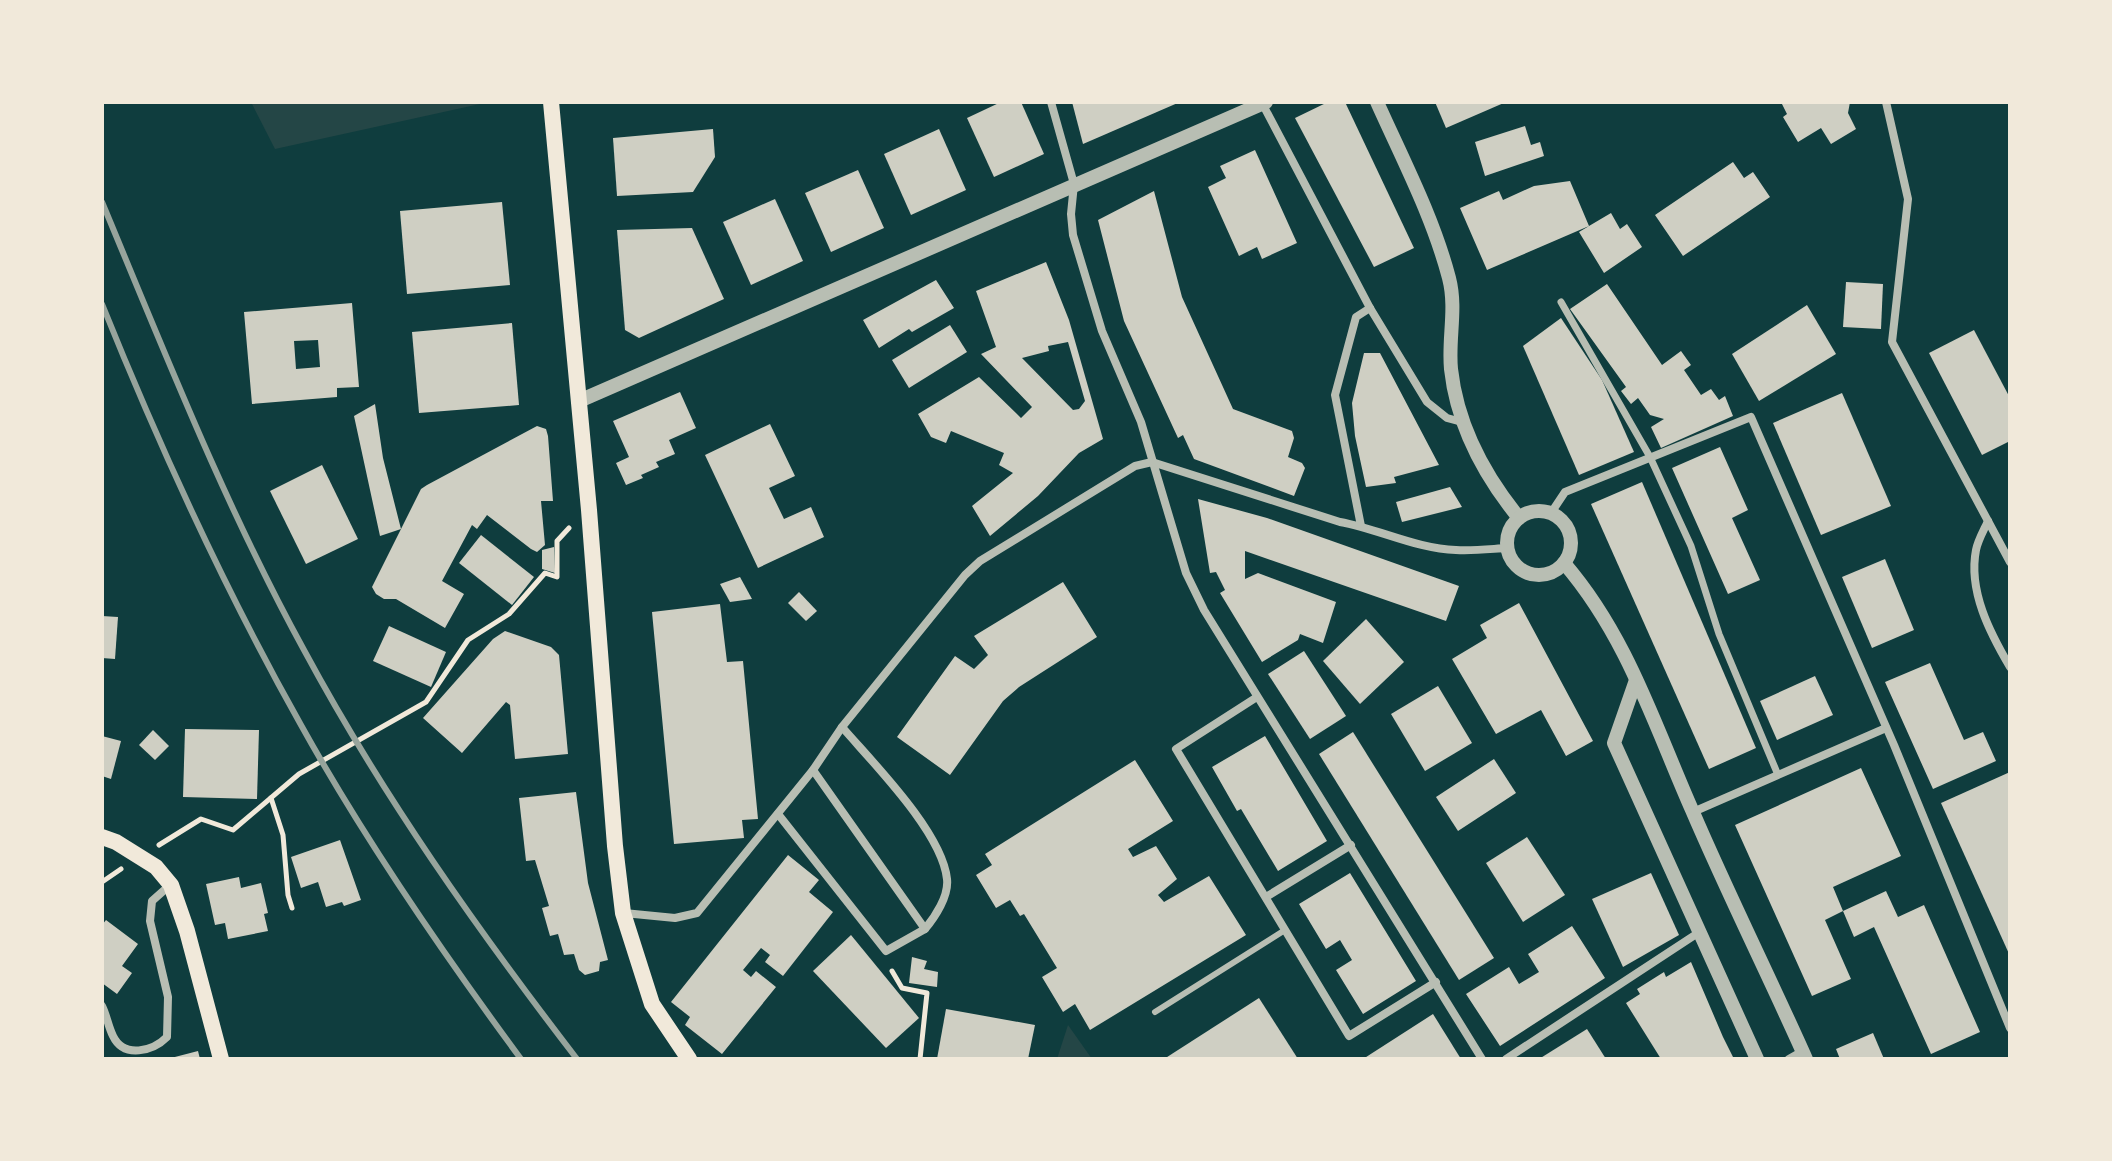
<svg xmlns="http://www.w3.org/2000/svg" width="2112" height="1161" font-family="Roboto,sans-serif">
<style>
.green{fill:#244646}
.building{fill:#cfcfc3;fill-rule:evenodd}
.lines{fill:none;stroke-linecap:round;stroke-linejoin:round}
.path{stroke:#f1e9da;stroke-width:5}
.service{stroke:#b8beb3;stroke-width:6}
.pedestrian{stroke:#b8beb3;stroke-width:7}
.minor{stroke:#b8beb3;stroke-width:8}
.tertiary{stroke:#b8beb3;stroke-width:14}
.secondary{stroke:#f1e9da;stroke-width:16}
.rail{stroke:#97a49c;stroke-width:6}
</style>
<rect width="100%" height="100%" fill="#0f3d3e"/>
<g class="green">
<path d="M251 102H489L275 149Z"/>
<path d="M1068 1025 1092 1059H1057Z"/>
</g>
<g class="building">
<path d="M1001 102H1021L1044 154 994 177 967 118Z"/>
<path d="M1072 102H1180L1083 144Z"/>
<path d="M1328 102H1345L1414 248 1374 267 1295 118Z"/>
<path d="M1435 102H1506L1446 128Z"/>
<path d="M1781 102H1850L1848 113 1856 129 1831 144 1821 128 1798 142 1783 117 1787 114Z"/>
<path d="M1525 126 1531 145 1540 142 1544 156 1485 176 1475 142Z"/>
<path d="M713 129 715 157 693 192 617 196 613 138Z"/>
<path d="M939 129 966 190 911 215 884 154Z"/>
<path d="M1255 150 1297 243 1262 259 1257 247 1239 256 1208 187 1226 178 1220 166Z"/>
<path d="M1733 162 1744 178 1753 172 1770 197 1683 256 1655 215Z"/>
<path d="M858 170 884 228 831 252 805 193Z"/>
<path d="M1570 181 1589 226 1611 213 1620 229 1627 224 1642 247 1604 273 1579 232 1589 226 1487 270 1460 208 1499 191 1503 200 1534 186Z"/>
<path d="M1154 191 1182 297 1233 409 1292 431 1294 438 1288 457 1302 463 1305 468 1294 496 1194 459 1183 435 1178 438 1124 321 1098 220Z"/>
<path d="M775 199 803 261 751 285 723 222Z"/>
<path d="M502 202 510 285 407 294 400 211Z"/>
<path d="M692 228 724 299 639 338 625 330 617 230Z"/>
<path d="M1046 262 1069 320 1103 439 1079 453 1038 496 990 536 972 506 1013 473 999 465 1004 453 951 431 946 443 931 437 918 414 979 377 1021 418 1032 407 981 354 996 347 976 291ZM1068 342 1085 401 1079 409 1073 410 1022 358 1049 351 1048 346Z"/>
<path d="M936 280 954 308 912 332 909 329 879 348 863 320Z"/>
<path d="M1846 282 1883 284 1881 329 1843 327Z"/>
<path d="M1607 284 1662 365 1681 351 1691 365 1684 370 1701 395 1711 389 1719 400 1725 396 1733 416 1661 448 1651 427 1664 419 1650 415 1638 398 1631 404 1621 391 1626 387 1570 309Z"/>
<path d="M352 303 359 387 337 388V397L252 404 244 312ZM318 340 320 367 296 369 294 341Z"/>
<path d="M1807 305 1836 354 1759 401 1732 354Z"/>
<path d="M1561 318 1602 380 1634 452 1579 475 1523 346Z"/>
<path d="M512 323 519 405 419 413 412 332Z"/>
<path d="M950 325 967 352 909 388 892 360Z"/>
<path d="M1974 330 2010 398V441L1982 455 1929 353Z"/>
<path d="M1364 353H1380L1439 465 1394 477 1396 483 1366 487 1355 436 1352 403Z"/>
<path d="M680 392 696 428 669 440 675 454 656 462 659 467 641 475 643 478 626 485 616 463 629 457 613 421Z"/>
<path d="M1842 393 1891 506 1821 535 1773 423Z"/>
<path d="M375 404 383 458 401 529 421 489 427 485 537 426 546 429 548 436 553 501H541L545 545 537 552 531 549 487 515 477 529 472 525 442 581 464 594 445 628 396 599H384L376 594 372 587 401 529 380 536 354 416Z"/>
<path d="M770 424 795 476 769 488 784 519 811 507 824 537 758 568 705 455Z"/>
<path d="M1720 447 1748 510 1732 518 1760 580 1728 594 1672 468Z"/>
<path d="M322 465 358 539 306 564 270 491Z"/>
<path d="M1642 482 1756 748 1709 769 1591 504Z"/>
<path d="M1450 487 1462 507 1402 522 1396 502Z"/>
<path d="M1198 499 1267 518 1459 586 1446 621 1245 551V579L1258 573 1336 602 1323 643 1300 634 1298 640 1262 662 1220 593 1225 590 1216 572 1210 573Z"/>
<path d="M481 535 534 577 512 605 459 563Z"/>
<path d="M554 547 555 573 542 569V550Z"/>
<path d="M1885 559 1914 630 1872 648 1842 577Z"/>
<path d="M740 577 752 599 730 602 720 584Z"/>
<path d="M1063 582 1097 637 1019 687 1003 701 950 775 897 737 955 656 974 669 988 655 974 636Z"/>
<path d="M799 592 817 611 806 621 788 603Z"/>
<path d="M1519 603 1593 741 1566 756 1541 710 1496 734 1452 659 1487 638 1480 625Z"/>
<path d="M720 604 727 662 743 661 758 819 742 820 744 838 674 844 652 612Z"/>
<path d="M102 616 118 617 115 659 102 658Z"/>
<path d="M1366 619 1404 662 1360 704 1323 661Z"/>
<path d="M389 626 446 652 431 687 373 661Z"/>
<path d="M505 631 551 647 559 655 568 754 515 759 510 705 506 702 462 753 423 718 493 639Z"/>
<path d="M1304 651 1346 716 1310 739 1268 674Z"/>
<path d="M1930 663 1964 740 1983 732 1996 761 1933 789 1885 682Z"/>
<path d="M1815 676 1833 715 1777 740 1760 701Z"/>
<path d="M1438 686 1472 743 1425 771 1391 714Z"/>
<path d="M185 729 259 730 257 799 183 797Z"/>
<path d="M153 730 169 746 155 760 139 745Z"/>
<path d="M1353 732 1494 958 1459 980 1319 754Z"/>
<path d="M102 736 121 741 111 779 102 776Z"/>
<path d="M1265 736 1327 841 1278 871 1241 809 1237 811 1212 767Z"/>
<path d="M1494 759 1516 793 1458 831 1436 797Z"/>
<path d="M1135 760 1173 821 1128 849 1133 857 1156 846 1177 879 1158 895 1164 902 1209 876 1246 935 1090 1030 1075 1004 1063 1012 1042 977 1057 968 1024 914 1020 916 1010 900 996 908 976 875 992 865 985 854Z"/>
<path d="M1861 768 1901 856 1833 887 1843 911 1825 920 1851 979 1812 996 1735 825Z"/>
<path d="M2010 772V956L1941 803Z"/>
<path d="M576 792 588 883 608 960 600 962 599 971 585 975 579 970 574 954 564 955 558 934 550 936 542 908 549 906 535 860 526 861 519 798Z"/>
<path d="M1527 837 1565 895 1523 922 1486 863Z"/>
<path d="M340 840 361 900 344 906 342 902 326 907 318 882 301 888 291 857Z"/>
<path d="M788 855 819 880 809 892 833 912 783 976 765 962 770 955 761 948 743 970 751 977 756 971 776 987 722 1054 685 1025 690 1017 671 1002Z"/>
<path d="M1350 873 1416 981 1363 1014 1336 970 1352 960 1340 940 1326 949 1299 904Z"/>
<path d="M1651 873 1679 935 1623 967 1592 899Z"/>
<path d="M239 877 241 888 261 883 268 913 264 914 268 931 228 939 225 923 215 925 206 884Z"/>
<path d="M1886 891 1898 917 1924 905 1980 1032 1931 1054 1874 927 1854 937 1843 911Z"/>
<path d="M106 920 138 944 122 966 132 973 117 994 102 983V925Z"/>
<path d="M1572 926 1605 978 1500 1046 1466 994 1509 967 1519 984 1539 972 1528 954Z"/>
<path d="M851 935 919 1018 886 1048 813 971Z"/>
<path d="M912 957 927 961 924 969 938 972 937 987 909 983Z"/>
<path d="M1691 962 1723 1037 1734 1059H1661L1626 1003 1640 994 1637 989 1664 972 1666 977Z"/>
<path d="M1259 998 1298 1059H1164Z"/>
<path d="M946 1009 1035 1025 1028 1059H937Z"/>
<path d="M1433 1014 1461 1059H1363Z"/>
<path d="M1587 1029 1606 1059H1539Z"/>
<path d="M1873 1033 1884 1059H1840L1836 1049Z"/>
<path d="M198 1051 200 1059H171V1058Z"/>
</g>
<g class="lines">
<g class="path">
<path d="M271 798 283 835 288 895 292 908"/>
<path d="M159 845 201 819 233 830 299 774 426 702 468 640 509 614 545 573 557 577V541L569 528"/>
<path d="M102 882 121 869"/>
<path d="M892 971 902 988 927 993 920 1059"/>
</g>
<path class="service" d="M1155 1012 1285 930"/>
<path class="pedestrian" d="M1561 302 1650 457 1691 546 1719 634 1778 775"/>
<g class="minor">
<path d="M1051 102 1074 184 1071 214 1073 235 1102 331 1141 422 1186 573 1204 610 1482 1059"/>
<path d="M1886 102 1908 199 1892 342 2010 562"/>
<path d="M1262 103 1370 308 1427 402 1447 418 1462 422"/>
<path d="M1551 513 1565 492 1751 417 1894 745 2010 1028"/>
<path d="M1988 521C1984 530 1978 540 1976 550 1968 591 1990 633 2010 667"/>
<path d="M1361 526 1335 395 1356 317 1370 308"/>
<path d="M1257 697 1176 749 1349 1036 1436 982"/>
<path d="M842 727C873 763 942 832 947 879 949 896 935 917 925 929"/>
<path d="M1693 812 1886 728"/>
<path d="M778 814 886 951 925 929 813 770"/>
<path d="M1266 897 1351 845"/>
<path d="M624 913 675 918 697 913 813 770 842 727 965 575 980 561 1135 466 1152 462 1340 522C1379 529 1417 549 1456 550 1473 551 1490 549 1507 548"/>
<path d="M102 1006C107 1016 108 1026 113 1036 124 1059 153 1051 167 1037L168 997 150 921 152 901 170 885"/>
<path d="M1506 1059 1698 933"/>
<path d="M1789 1059 1803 1051"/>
</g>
<g class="tertiary">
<path d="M1377 102C1403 160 1433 217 1449 278 1457 309 1448 338 1451 369 1457 424 1484 475 1519 518"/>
<path d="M579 401 1266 102"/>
<circle cx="1539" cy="543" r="32"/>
<path d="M1564 563C1627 636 1654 724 1692 810 1728 894 1769 976 1806 1059"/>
<path d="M1636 680 1614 743 1757 1059"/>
</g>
<g class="secondary">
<path d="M551 102 589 510 615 846 623 913 652 1004 689 1059"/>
<path d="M102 837 116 842 156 867 171 885 187 931 221 1059"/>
</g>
<g class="rail">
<path d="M102 202C165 353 225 506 304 650 382 795 477 929 577 1059"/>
<path d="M102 304C160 448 225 590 301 725 366 842 442 952 521 1059"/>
</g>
</g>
<rect width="2112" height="1161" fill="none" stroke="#f1e9da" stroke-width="208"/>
</svg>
